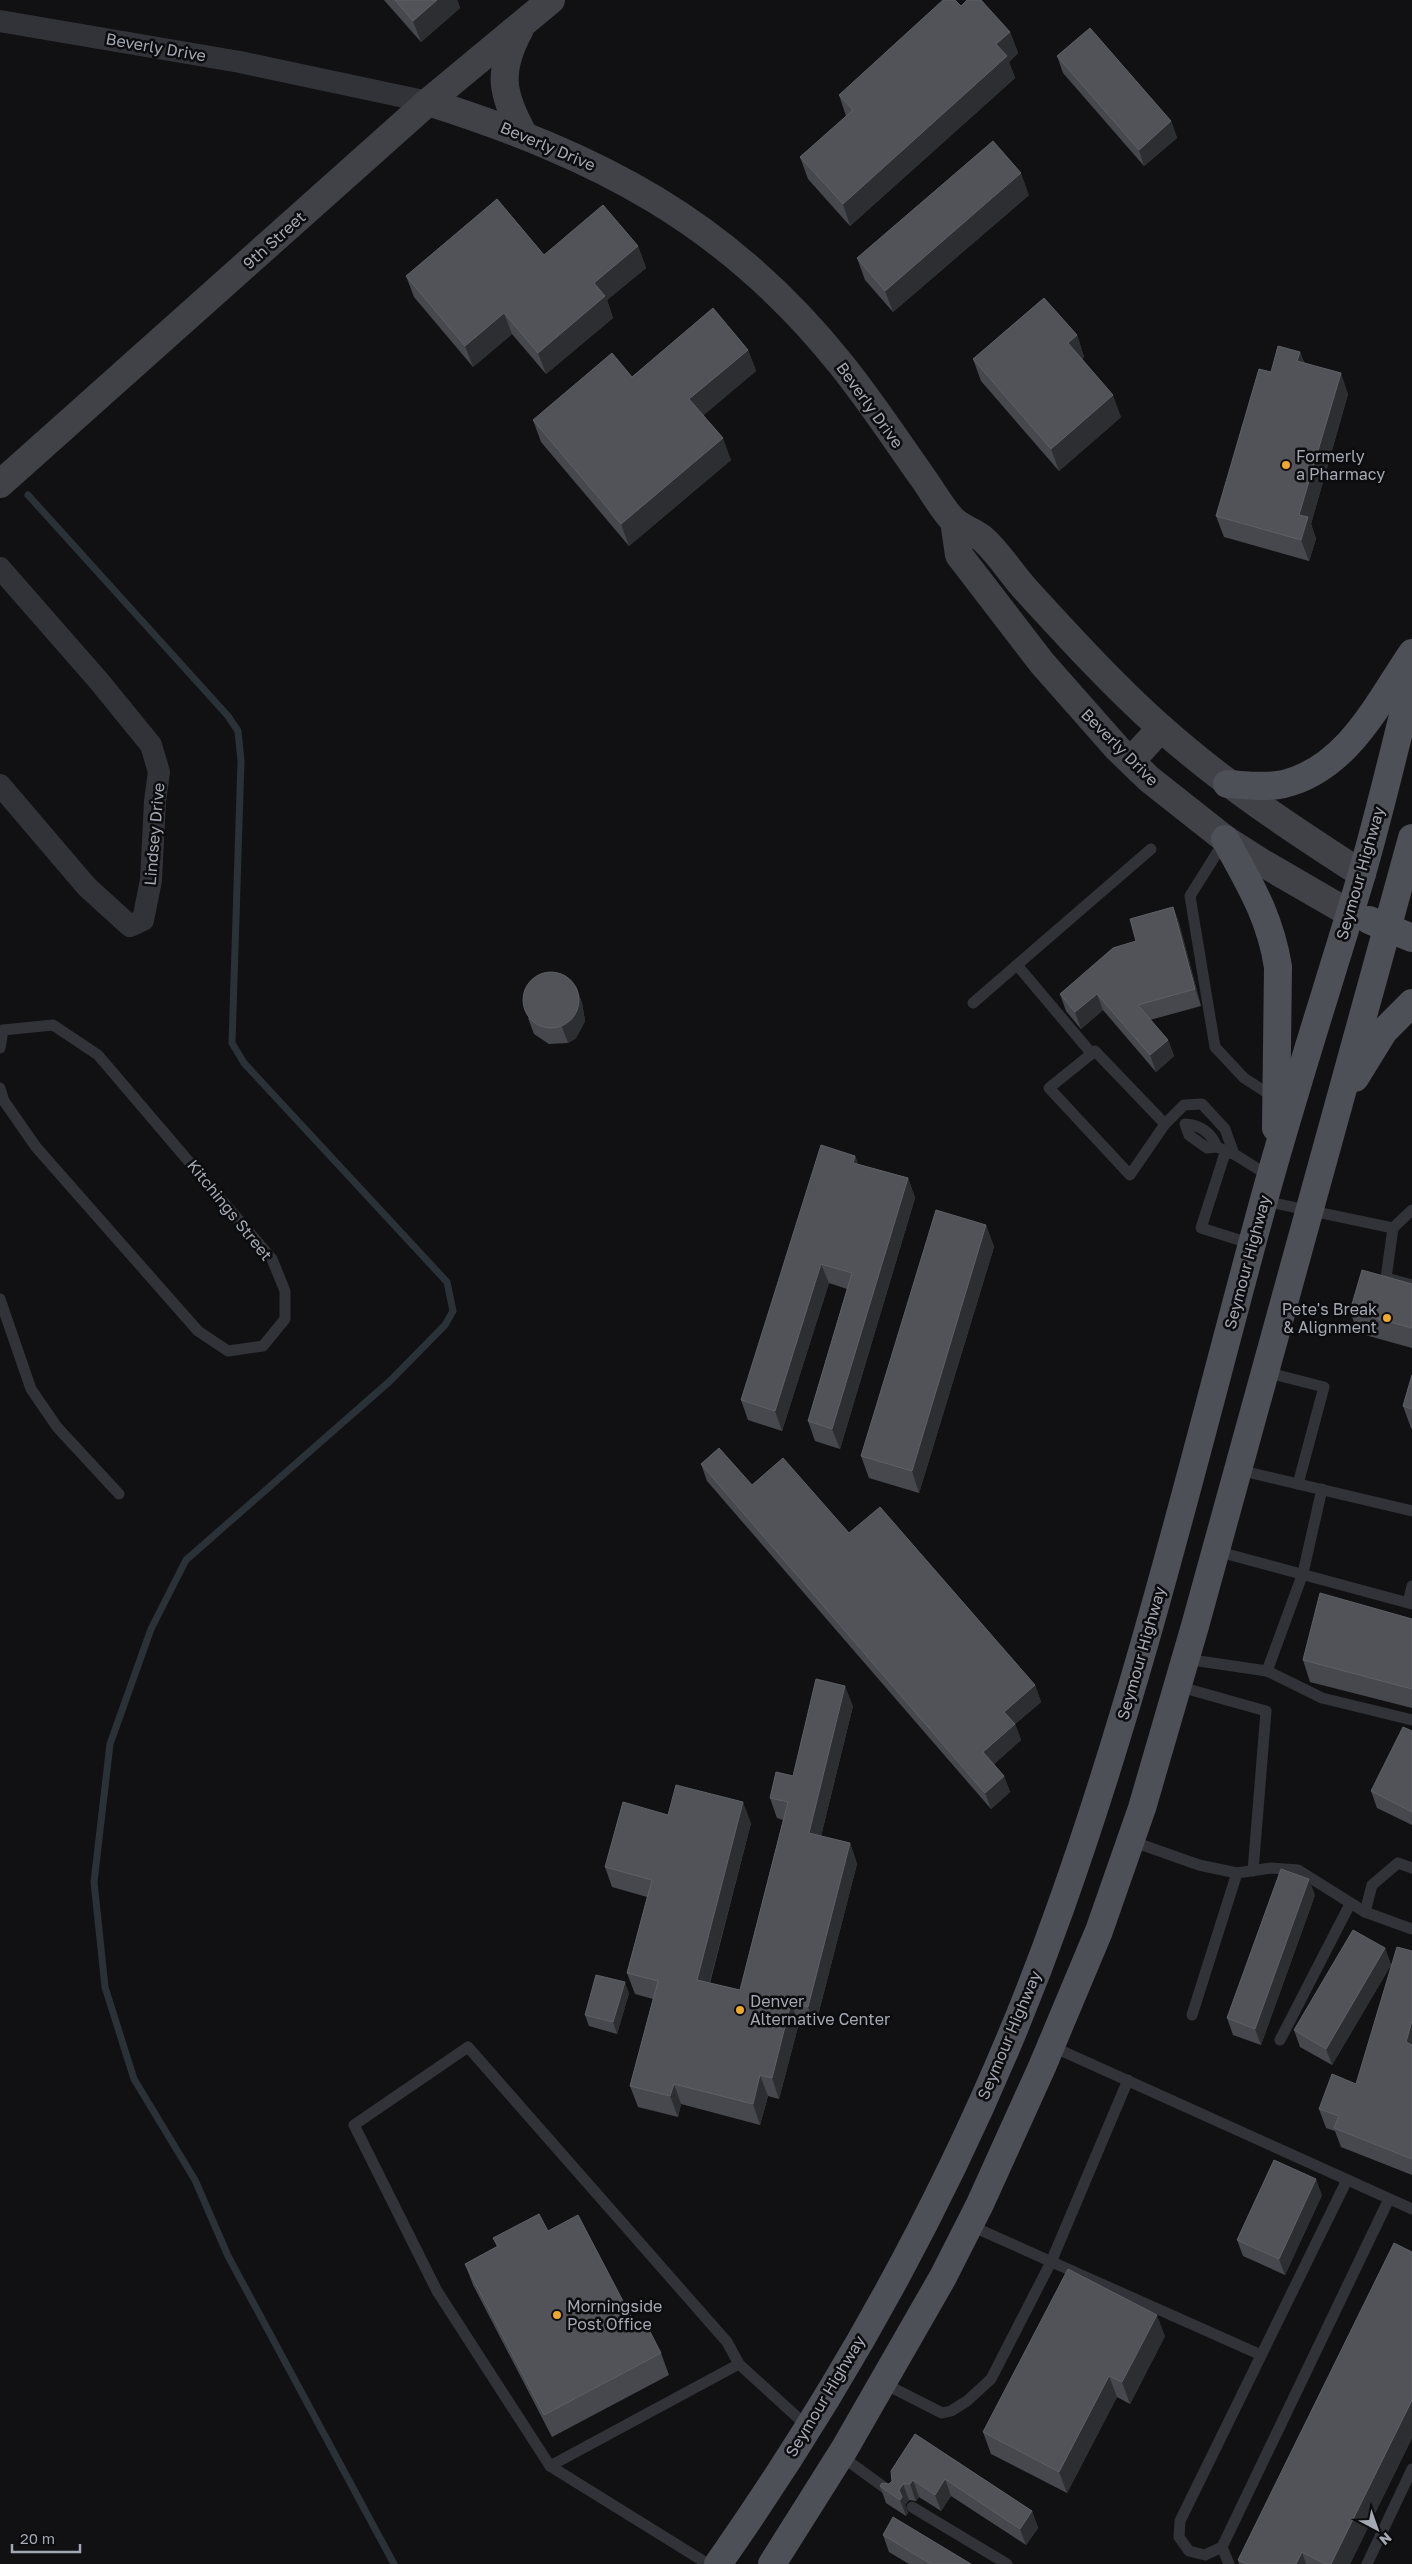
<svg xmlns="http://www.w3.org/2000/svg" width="1412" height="2564" font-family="'Golos Text',sans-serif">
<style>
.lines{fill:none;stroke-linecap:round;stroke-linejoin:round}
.stream{stroke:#2a3238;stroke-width:7}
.lane{stroke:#323338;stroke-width:11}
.street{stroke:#323338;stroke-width:22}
.secondary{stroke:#404248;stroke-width:28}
.primary{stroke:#4e5057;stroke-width:28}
.wall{fill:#47484e}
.shaded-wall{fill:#2d2e32}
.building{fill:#515359;stroke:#5e6067}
.poi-dot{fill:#efa82d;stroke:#0c0c0e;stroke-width:2}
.labels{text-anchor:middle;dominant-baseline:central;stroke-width:5;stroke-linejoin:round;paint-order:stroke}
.street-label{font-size:16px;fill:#a3a8b3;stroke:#0c0c0e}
.poi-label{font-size:16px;fill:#a3a8b3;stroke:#0c0c0e;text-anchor:start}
</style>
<rect width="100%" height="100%" fill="#111113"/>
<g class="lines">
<path class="stream" d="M28 495 228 716 238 731 241 761 232 1043 244 1063 447 1282 453 1311 445 1325 390 1381 186 1560 151 1629 110 1744 94 1882 105 1987 134 2079 195 2180 228 2256 394 2564"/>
<g class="lane">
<path d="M1225 840 1190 896 1215 1047 1244 1078 1275 1098"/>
<path d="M1017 965 1092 1054"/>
<path d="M973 1003 1151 849"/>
<path d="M0 1048 3 1030 53 1025 98 1055 272 1259 285 1291V1319L263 1346 228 1351 198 1331 36 1147 4 1101 0 1088"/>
<path d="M1165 1124 1095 1051 1049 1088 1130 1175 1165 1124 1184 1105 1202 1104 1225 1129 1234 1154 1271 1177"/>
<path d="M1217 1147 1207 1148 1189 1135 1185 1124C1200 1125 1211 1132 1217 1147L1233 1154"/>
<path d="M1226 1150 1201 1228 1252 1244"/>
<path d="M1264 1201 1393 1228 1412 1210"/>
<path d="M1393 1228 1386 1278 1412 1285"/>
<path d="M0 1299 31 1389 57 1427 119 1494"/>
<path d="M1265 1372 1324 1387 1298 1484"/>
<path d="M1239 1470 1412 1511"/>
<path d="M1216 1551 1412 1604"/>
<path d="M1408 1602 1412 1586"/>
<path d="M1185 1659 1267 1671 1303 1573 1322 1489"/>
<path d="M1267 1671 1322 1698 1412 1720"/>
<path d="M1177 1686 1266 1711 1253 1871"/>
<path d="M1131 1841 1199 1865 1237 1873 1271 1868 1298 1870 1365 1912 1412 1929"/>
<path d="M1365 1912 1372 1885 1398 1863 1412 1868"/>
<path d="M1192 2015 1237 1873"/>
<path d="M1280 2040 1350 1904"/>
<path d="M1051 2046 1412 2209"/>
<path d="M1347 2180 1180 2521 1179 2537 1189 2551 1205 2555 1222 2547 1389 2199"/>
<path d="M969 2225 1261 2355"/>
<path d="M883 2383 942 2413 951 2411 967 2401 991 2379 1051 2262 1128 2080"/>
<path d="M841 2456 892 2493"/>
<path d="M550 2466 739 2364"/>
<path d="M912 2507 1007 2564"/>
<path d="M1222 2547 1229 2564"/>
<path d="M708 2564 550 2466 437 2291 354 2125 468 2047 727 2342 739 2364 808 2427"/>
<path d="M1367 2564 1412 2469"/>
</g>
<g class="street">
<path d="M0 21 240 62 428 102"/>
<path d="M0 568 98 680 151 745 159 772 155 801 151 880 143 920 130 926 87 887 0 785"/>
</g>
<g class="secondary">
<path d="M520 29C497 71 501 94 524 135"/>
<path d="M428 102C598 156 726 221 840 363 870 400 896 440 923 478 933 492 941 507 952 519 960 528 974 531 983 539 999 553 1012 575 1027 591 1070 638 1114 686 1161 728 1224 784 1292 829 1362 874"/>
<path d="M0 484 428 102 551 0"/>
<path d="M954 521 959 555 1042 663 1117 748 1149 779 1225 839 1261 862 1349 913"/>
<path d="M1131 761 1161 728"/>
</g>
<g class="primary">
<path d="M1227 784C1246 785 1266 788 1284 784 1348 768 1378 703 1412 653"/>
<path d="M1225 839C1249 883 1270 916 1278 967L1276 1128"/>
<path d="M1369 920 1412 938"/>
<path d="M1355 1078 1384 1031 1412 1003"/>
<path d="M718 2564C859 2363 978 2141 1060 1909 1142 1680 1198 1442 1262 1207 1292 1096 1328 987 1361 877 1380 812 1395 746 1412 680"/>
<path d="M772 2564 845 2448 943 2277 980 2204 1042 2067 1099 1931 1142 1808 1195 1626 1412 838"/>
</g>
</g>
<g class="wall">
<path d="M384 0H457L460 8 421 42Z"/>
<path d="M961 6 1010 32 1018 53 1009 62 1015 78 850 226 808 179 800 157 846 116 839 95Z"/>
<path d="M1057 56 1171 121 1177 138 1144 166 1063 73Z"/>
<path d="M1029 195 893 312 865 280 857 258Z"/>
<path d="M638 246 646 268 607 300 613 318 546 374 512 334 473 367 414 297 406 276 544 255Z"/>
<path d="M1077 335 1084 357 1082 359 1121 417 1059 471 981 381 973 359Z"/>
<path d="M748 350 756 371 703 415 731 460 629 546 541 442 533 420 632 377Z"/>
<path d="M1300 352 1304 362 1348 394 1311 524 1316 539 1309 561 1224 537 1216 516 1271 372Z"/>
<path d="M1173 907 1179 923 1201 1006 1150 1020 1168 1040 1174 1056 1156 1072 1103 1010 1081 1029 1066 1011 1060 994 1136 941Z"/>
<path d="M576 987 582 1003 585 1021 576 1038 568 1043 549 1044 534 1034 528 1018Z"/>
<path d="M855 1156 858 1164 908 1178 915 1198 840 1449 815 1441 808 1421 847 1289 829 1283 782 1431 748 1420 741 1400Z"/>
<path d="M986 1225 994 1247 919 1493 869 1478 861 1456Z"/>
<path d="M1412 1284V1348L1358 1333 1350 1311Z"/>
<path d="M1412 1374V1429L1411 1428 1403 1406Z"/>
<path d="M701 1464 752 1485 849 1533 1035 1685 1041 1702 1015 1724 1021 1740 994 1764 1004 1776 1010 1792 991 1809 707 1481Z"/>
<path d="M1412 1619V1708L1310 1682 1303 1660Z"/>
<path d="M853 1706 821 1836 850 1843 857 1864 815 2027 799 2023 779 2099 768 2096 760 2125 681 2104 678 2117 638 2107 630 2086 653 1999 635 1994 627 1973 647 1897 612 1887 605 1867 668 1815 751 1823 710 1983 740 1990 783 1820 777 1818 770 1798 793 1776Z"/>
<path d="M1412 1731V1825L1377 1808 1371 1791Z"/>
<path d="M1315 1895 1261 2045 1233 2035 1227 2018Z"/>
<path d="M1385 1948 1391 1965 1332 2065 1300 2047 1294 2030Z"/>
<path d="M1412 1951V2175L1341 2147 1335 2131 1326 2128 1319 2109 1356 2084Z"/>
<path d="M629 1993 617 2034 589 2026 585 2015Z"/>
<path d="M1322 2195 1285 2275 1243 2256 1237 2240Z"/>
<path d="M493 2238 636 2326 661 2353 669 2375 552 2437 473 2285 465 2264 497 2247Z"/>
<path d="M1412 2252V2438L1350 2564H1239L1238 2560Z"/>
<path d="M1165 2336 1130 2404 1117 2397 1067 2493 991 2454 983 2432Z"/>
<path d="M915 2434 1032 2511 1038 2528 1026 2545 951 2496 941 2511 919 2497 916 2501 909 2500 905 2505 908 2513 906 2516 886 2503 880 2486 889 2484 892 2481Z"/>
<path d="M883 2535 971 2564H909L889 2552Z"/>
</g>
<g class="shaded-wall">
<path d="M437 0H457L460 8 421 42 413 21Z"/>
<path d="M1010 32 1018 53 1009 62 1015 78 850 226 843 204 996 44Z"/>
<path d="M1171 121 1177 138 1144 166 1139 150Z"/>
<path d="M1021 173 1029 195 893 312 885 291Z"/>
<path d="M638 246 646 268 607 300 613 318 546 374 538 353 594 283Z"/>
<path d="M504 313 512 334 473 367 465 346Z"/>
<path d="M1077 335 1084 357 1076 364 1068 343Z"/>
<path d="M748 350 756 371 697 421 689 399Z"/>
<path d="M1300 352 1308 374 1297 361Z"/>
<path d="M1341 373 1348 394 1311 524 1316 539 1309 561 1301 540 1299 515Z"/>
<path d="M1113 395 1121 417 1059 471 1051 449Z"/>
<path d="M723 438 731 460 629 546 621 524Z"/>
<path d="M1173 907 1179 923 1201 1006 1195 989Z"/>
<path d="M576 987 582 1003 585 1021 576 1038 568 1043 562 1027Z"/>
<path d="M1097 994 1103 1010 1081 1029 1075 1012Z"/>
<path d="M1168 1040 1174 1056 1156 1072 1150 1055Z"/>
<path d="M855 1156 862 1176 853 1163Z"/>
<path d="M908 1178 915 1198 840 1449 832 1429Z"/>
<path d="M986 1225 994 1247 919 1493 912 1471Z"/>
<path d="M821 1264 829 1283 782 1431 775 1411Z"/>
<path d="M1035 1685 1041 1702 1010 1728 1004 1712Z"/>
<path d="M845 1686 853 1706 817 1853 809 1833Z"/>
<path d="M1015 1724 1021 1740 989 1768 983 1752Z"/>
<path d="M1004 1776 1010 1792 991 1809 985 1793Z"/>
<path d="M743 1802 751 1823 705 2000 697 1980Z"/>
<path d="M850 1843 857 1864 815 2027 808 2007Z"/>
<path d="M1309 1879 1315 1895 1261 2045 1255 2029Z"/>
<path d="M1385 1948 1391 1965 1332 2065 1326 2049Z"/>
<path d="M625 1982 629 1993 617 2034 613 2022Z"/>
<path d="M791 2003 799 2023 779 2099 772 2078Z"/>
<path d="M1412 2021V2060L1406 2042Z"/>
<path d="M760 2075 768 2096 760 2125 753 2104Z"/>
<path d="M674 2084 681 2104 678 2117 670 2096Z"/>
<path d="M1316 2179 1322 2195 1285 2275 1279 2259Z"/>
<path d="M1157 2315 1165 2336 1130 2404 1122 2382Z"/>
<path d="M1109 2376 1117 2397 1067 2493 1059 2472Z"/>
<path d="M1412 2400V2438L1350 2564H1331Z"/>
<path d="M945 2479 951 2496 941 2511 935 2495Z"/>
<path d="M913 2480 919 2497 916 2501 910 2484Z"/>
<path d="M903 2484 909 2500 905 2505 908 2513 906 2516 900 2500 899 2490Z"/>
<path d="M1032 2511 1038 2528 1026 2545 1020 2529Z"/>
<path d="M1302 2552 1306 2564H1296Z"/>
</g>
<g class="building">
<path d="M395 0H437L413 21Z"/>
<path d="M943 0H955L961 6 967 0H981L1010 32 996 44 1007 56 843 204 800 157 853 110 839 95Z"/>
<path d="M1090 28 1171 121 1139 150 1057 56Z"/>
<path d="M993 141 1021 173 885 291 857 258Z"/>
<path d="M497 199 544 255 603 205 638 246 594 283 605 296 538 353 504 313 465 346 406 276Z"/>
<path d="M1044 298 1077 335 1068 343 1113 395 1051 449 973 359Z"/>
<path d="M713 308 748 350 689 399 723 438 621 524 533 420 612 353 632 377Z"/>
<path d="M1278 346 1300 352 1297 361 1341 373 1299 515 1308 517 1301 540 1216 516 1259 369 1271 372Z"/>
<path d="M1173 907 1195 989 1138 1005 1168 1040 1150 1055 1097 994 1075 1012 1060 994 1113 948 1136 941 1130 919Z"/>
<circle cx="551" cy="1000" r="28"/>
<path d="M821 1145 855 1156 853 1163 908 1178 832 1429 808 1421 852 1273 821 1264 775 1411 741 1400Z"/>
<path d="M936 1210 986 1225 912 1471 861 1456Z"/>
<path d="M1362 1270 1412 1284V1328L1350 1311Z"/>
<path d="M1412 1375V1409L1403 1406Z"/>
<path d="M719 1448 752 1485 783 1458 849 1533 880 1507 1035 1685 1004 1712 1015 1724 983 1752 1004 1776 985 1793 701 1464Z"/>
<path d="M1320 1593 1412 1619V1689L1303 1660Z"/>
<path d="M816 1679 845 1686 809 1833 850 1843 808 2007 791 2003 772 2078 760 2075 753 2104 674 2084 670 2096 630 2086 658 1981 627 1973 652 1880 605 1867 623 1802 668 1815 676 1785 743 1802 697 1980 740 1990 788 1802 770 1798 776 1772 793 1776Z"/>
<path d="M1403 1727 1412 1731V1812L1371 1791Z"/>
<path d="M1281 1869 1309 1879 1255 2029 1227 2018Z"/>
<path d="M1353 1930 1385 1948 1326 2049 1294 2030Z"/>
<path d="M1397 1947 1412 1951V2021L1406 2042 1412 2045V2159L1334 2128 1339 2116 1319 2109 1332 2074 1356 2084Z"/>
<path d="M596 1975 625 1982 613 2022 585 2015Z"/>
<path d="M1274 2160 1316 2179 1279 2259 1237 2240Z"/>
<path d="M539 2214 548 2231 578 2215 636 2326 645 2322 661 2353 544 2415 465 2264 498 2246 493 2238Z"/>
<path d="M1394 2243 1412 2252V2400L1331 2564H1325L1302 2552 1296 2564H1247L1238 2560Z"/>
<path d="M1068 2269 1157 2315 1122 2382 1109 2376 1059 2472 983 2432Z"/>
<path d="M915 2434 1032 2511 1020 2529 945 2479 935 2495 913 2480 910 2484H903L899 2490 902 2497 900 2500 880 2486 882 2483 889 2484 892 2481 891 2471Z"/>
<path d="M893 2517 971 2564H931L883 2535Z"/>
</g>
<g class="poi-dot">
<circle cx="1286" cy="465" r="5"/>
<circle cx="1387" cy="1318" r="5"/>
<circle cx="740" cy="2010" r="5"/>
<circle cx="557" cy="2315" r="5"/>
</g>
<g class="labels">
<g class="street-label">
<text transform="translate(156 47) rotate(10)">Beverly Drive</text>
<text transform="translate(548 146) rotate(23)">Beverly Drive</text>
<text transform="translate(274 240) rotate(-42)">9th Street</text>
<text transform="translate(870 405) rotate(54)">Beverly Drive</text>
<text transform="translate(1120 747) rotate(45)">Beverly Drive</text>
<text transform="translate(154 834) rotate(-85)">Lindsey Drive</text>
<text transform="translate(1360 873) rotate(-74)">Seymour Highway</text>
<text transform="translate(230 1210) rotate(51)">Kitchings Street</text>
<text transform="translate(1247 1262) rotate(-75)">Seymour Highway</text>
<text transform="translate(1141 1653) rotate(-74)">Seymour Highway</text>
<text transform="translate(1009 2035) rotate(-67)">Seymour Highway</text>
<text transform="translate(825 2396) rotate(-59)">Seymour Highway</text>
</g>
<g class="poi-label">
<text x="1296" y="456">Formerly<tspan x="1296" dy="18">a Pharmacy</tspan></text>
<text x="1377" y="1309" text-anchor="end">Pete's Break<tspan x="1377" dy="18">&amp; Alignment</tspan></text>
<text x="750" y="2001">Denver<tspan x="750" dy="18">Alternative Center</tspan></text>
<text x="567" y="2306">Morningside<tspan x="567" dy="18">Post Office</tspan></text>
</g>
</g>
<g transform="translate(1377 2529) rotate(139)" stroke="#0c0c0e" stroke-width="4" paint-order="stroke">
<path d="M0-4L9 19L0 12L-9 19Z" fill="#a3a8b3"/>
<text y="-8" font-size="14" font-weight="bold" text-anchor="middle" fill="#a3a8b3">N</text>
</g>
<path d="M12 2544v8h68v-8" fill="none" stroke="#a3a8b3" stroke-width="2.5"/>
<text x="20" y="2544" font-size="15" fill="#a3a8b3" stroke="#0c0c0e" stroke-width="4" paint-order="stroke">20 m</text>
</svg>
